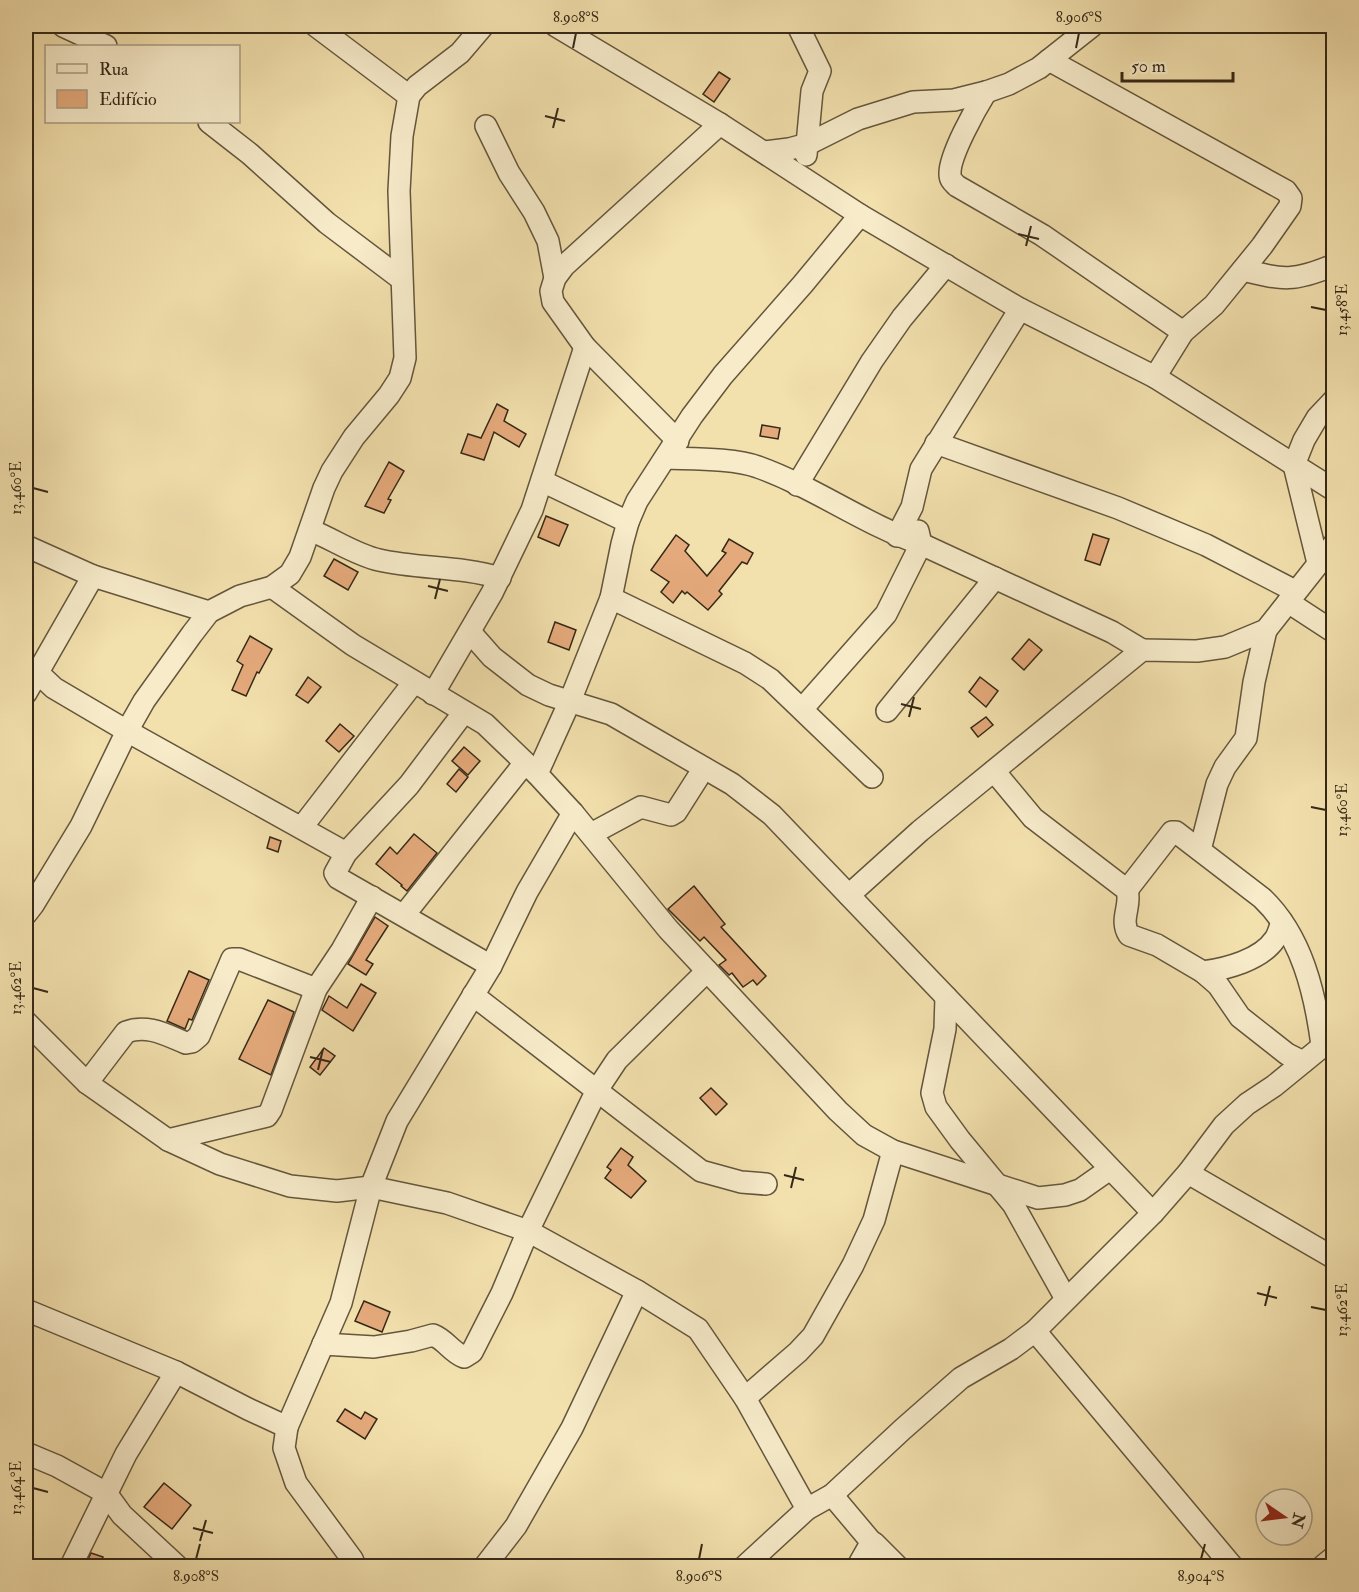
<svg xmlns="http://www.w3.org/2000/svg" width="1359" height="1592" font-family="'IM FELL Double Pica',serif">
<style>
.building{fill:#e5aa7b;stroke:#352817;stroke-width:1.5}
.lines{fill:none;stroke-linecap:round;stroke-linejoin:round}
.minor-casing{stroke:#64563c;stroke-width:24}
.minor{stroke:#f7ebca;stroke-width:21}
.ticks{fill:none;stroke:#352817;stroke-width:2}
.neatline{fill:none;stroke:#352817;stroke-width:2}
.ticks-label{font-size:15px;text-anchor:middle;fill:#352817}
</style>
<rect width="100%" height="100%" fill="#f2e0ad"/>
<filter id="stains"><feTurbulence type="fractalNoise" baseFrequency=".00333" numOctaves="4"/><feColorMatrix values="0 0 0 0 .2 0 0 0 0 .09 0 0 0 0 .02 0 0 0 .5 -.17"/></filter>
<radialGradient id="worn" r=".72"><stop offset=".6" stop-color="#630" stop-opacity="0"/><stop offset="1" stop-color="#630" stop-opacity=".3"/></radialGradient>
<g class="building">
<path d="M719 72 730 79 714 102 703 94Z"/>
<path d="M497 404 508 410 504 421 526 434 519 447 494 432 484 460 461 453 468 434 481 438Z"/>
<path d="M762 425 780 428 778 439 760 436Z"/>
<path d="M389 462 404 471 388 499 391 500 384 513 365 506Z"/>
<path d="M546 516 568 525 559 546 538 537Z"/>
<path d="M1093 534 1109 539 1100 565 1085 560Z"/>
<path d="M676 535 689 545 685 551 707 576 726 553 722 551 729 539 753 553 747 564 742 562 719 591 722 594 708 610 687 592 685 594 682 591 673 603 661 592 669 582 651 570Z"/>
<path d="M334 559 358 572 348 590 324 576Z"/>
<path d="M555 622 576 630 569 650 548 642Z"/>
<path d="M250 636 272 649 259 673 257 672 246 696 232 690 243 665 237 661Z"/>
<path d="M1029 639 1042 650 1024 670 1012 659Z"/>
<path d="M308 677 321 687 308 703 296 695Z"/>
<path d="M980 677 998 691 986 707 969 692Z"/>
<path d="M986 717 993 725 978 737 971 728Z"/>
<path d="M340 724 354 736 339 752 326 741Z"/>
<path d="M464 747 480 761 468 775 452 761Z"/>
<path d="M459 769 468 777 456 792 447 784Z"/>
<path d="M414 834 437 853 407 891 401 886 402 885 376 864 390 847 397 854Z"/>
<path d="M270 837 281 841 278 852 267 848Z"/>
<path d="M694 886 725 924 721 927 766 976 757 985 753 980 743 987 732 973 729 975 719 965 726 960 704 937 700 941 668 909Z"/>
<path d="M375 917 388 926 366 960 373 964 366 975 348 964Z"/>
<path d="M189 971 209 980 192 1020 189 1019 185 1029 167 1021Z"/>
<path d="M361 984 376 993 353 1031 322 1010 329 996 347 1008Z"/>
<path d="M268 1000 294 1012 271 1075 239 1059Z"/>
<path d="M324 1048 335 1056 320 1075 310 1067Z"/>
<path d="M711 1088 727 1104 716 1115 700 1098Z"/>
<path d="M621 1148 633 1157 628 1165 646 1181 631 1198 605 1178 611 1170 607 1167Z"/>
<path d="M364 1301 390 1312 382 1332 355 1321Z"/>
<path d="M345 1409 361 1419 365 1412 377 1419 365 1439 337 1421Z"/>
<path d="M164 1483 191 1505 172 1529 144 1507Z"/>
<path d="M91 1553 103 1557 99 1566H85Z"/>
</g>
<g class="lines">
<g class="minor-casing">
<g id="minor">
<path d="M63 26 106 46"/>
<path d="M316 26 409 96"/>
<path d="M556 26 720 124 860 215 1020 309 1155 377 1334 490"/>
<path d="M798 26 820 71 812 91 806 155"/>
<path d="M1049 60 1286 191 1291 198 1290 206 1262 246 1214 305 1183 332 1155 377"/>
<path d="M986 92C976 108 949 156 950 174 950 180 953 182 957 186L1042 235 1183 332"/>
<path d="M209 122 250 154 327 223 400 278"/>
<path d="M486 126 509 173 534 212 548 241 555 278"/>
<path d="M765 152 789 149 808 144 858 119 913 102 954 100 986 92 1009 84 1039 68 1092 26"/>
<path d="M1243 270C1284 280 1293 282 1334 265"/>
<path d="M678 441 585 347 553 302 551 291 555 278 564 266 720 124"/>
<path d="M936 443 1118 508 1206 545 1295 591"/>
<path d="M666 458C690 459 735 458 758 467 814 487 864 524 921 544L1112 632 1142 650"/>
<path d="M542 481 628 522"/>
<path d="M797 485 872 361 902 318 946 265"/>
<path d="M310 530C333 539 356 555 379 560 419 569 460 566 500 578"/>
<path d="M897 536 912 507 921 469 1020 309"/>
<path d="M26 546 93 576 209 612"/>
<path d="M1318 563 1294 465 1304 440 1317 418 1334 400"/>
<path d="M272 587 353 645 485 724 537 774"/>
<path d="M611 598 745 663 770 679 872 777"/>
<path d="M1288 602 1334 632"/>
<path d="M470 632 492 657 528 685 549 695 611 714 732 784 772 815 1153 1213"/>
<path d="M26 665 37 672 54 688 127 731 346 853"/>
<path d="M26 693 93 576"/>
<path d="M433 694 492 593 532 510 585 347"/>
<path d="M803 708 886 614 921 544 918 531"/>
<path d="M887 711 995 578"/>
<path d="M464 712 409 785 346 853 335 873 338 878 491 966"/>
<path d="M994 771 1033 818 1127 890C1132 906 1119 919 1129 935L1157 945 1203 972 1218 985 1240 1017 1287 1054 1303 1062"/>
<path d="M573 813 668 929 838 1111 864 1135 893 1151 1038 1198 1065 1195 1080 1190 1110 1169"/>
<path d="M302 827 414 682"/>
<path d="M591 834 641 807 671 815 676 812 704 768"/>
<path d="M1200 850 1217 784 1225 767 1246 738 1254 682 1266 630"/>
<path d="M1127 890 1172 832H1176L1262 898C1302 936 1315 993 1322 1045"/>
<path d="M849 895 920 831 1142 650 1197 651 1225 647 1266 630 1334 544"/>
<path d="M26 914 33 905 81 826 127 731 144 701 192 634 209 612 240 596 272 587 290 574 300 557 324 488 332 471 354 437 389 395 400 378 405 358 399 191 402 136 409 96 417 86 460 53 483 26"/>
<path d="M404 915 524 764"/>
<path d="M1203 972C1226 969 1261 960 1275 939 1278 935 1280 927 1282 922"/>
<path d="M473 995 701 1171 741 1182 766 1184"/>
<path d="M946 997 945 1029 932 1093 936 1107 960 1140 1013 1204 1066 1299"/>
<path d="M26 1022 87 1083 168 1140 220 1164 290 1186 337 1191 371 1187 447 1203 528 1231 637 1291 698 1329 745 1398 807 1509"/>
<path d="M87 1083 126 1032C148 1024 166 1035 186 1043L192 1042 199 1036 232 959H239L316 989"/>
<path d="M168 1140 267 1116 271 1110 316 989 342 950 372 897"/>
<path d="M1188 1173 1334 1258"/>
<path d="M26 1310 176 1372 248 1409 287 1427 341 1303 371 1187 397 1121 491 966 527 892 573 813 537 774 570 701 611 598 622 544 628 522 637 501 692 416 723 375 803 284 860 215"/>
<path d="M1035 1331 1232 1566"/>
<path d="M323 1344 374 1347 411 1341 433 1335C446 1340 451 1352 464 1357L472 1352 502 1293 528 1231 597 1090 617 1060 707 971"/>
<path d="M745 1398 798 1352 813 1336 853 1265 874 1220 893 1151"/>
<path d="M287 1427 284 1448 296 1483 352 1559 355 1566"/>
<path d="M26 1453 57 1466 106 1493 122 1515 177 1566"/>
<path d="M832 1495 869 1539 880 1566"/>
<path d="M874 1543 897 1566"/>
<path d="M71 1566 126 1454 176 1372"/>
<path d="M485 1566 516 1526 572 1428 637 1291"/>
<path d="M745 1566 807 1509 832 1495 903 1429 961 1378 1011 1349 1035 1331 1153 1213 1188 1173 1224 1125 1247 1104 1274 1086 1334 1037"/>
<path d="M858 1566 871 1543"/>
<path d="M1323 1566 1334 1557"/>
</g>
</g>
<use href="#minor" class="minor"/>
</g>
<path class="ticks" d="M573 48 576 33M1076 48 1079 33M545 116 565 121M553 128 558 108M1018 234 1039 239M1026 246 1031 226M1311 307 1326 310M33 488 48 492M428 586 448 591M435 599 440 579M901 704 921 709M909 717 914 697M1311 807 1326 810M33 988 48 992M310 1057 331 1062M318 1070 323 1049M784 1175 804 1180M791 1188 796 1167M1257 1293 1277 1298M1265 1306 1270 1286M1311 1307 1326 1310M33 1488 48 1492M193 1528 213 1533M200 1541 206 1520M196 1559 200 1544M699 1559 702 1544M1201 1559 1205 1544"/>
<rect width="1359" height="1592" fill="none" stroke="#f2e0ad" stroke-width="66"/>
<rect x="45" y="45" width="195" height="78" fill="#f7ebca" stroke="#a99d82" stroke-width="1.5"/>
<rect x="57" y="64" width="30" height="9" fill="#f7ebca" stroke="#a99d82" stroke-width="1.5"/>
<text x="99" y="75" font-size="18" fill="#352817">Rua</text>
<rect x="57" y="90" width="30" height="18" fill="#e5aa7b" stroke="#a99d82" stroke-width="1.5"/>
<text x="99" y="105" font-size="18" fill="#352817">Edifício</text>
<g transform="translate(1284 1517) rotate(104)"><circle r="28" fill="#f7ebca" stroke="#a99d82" stroke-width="1.5"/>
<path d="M0-4.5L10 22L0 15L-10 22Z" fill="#8f2418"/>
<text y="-9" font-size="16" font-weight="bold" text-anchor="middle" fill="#352817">N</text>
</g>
<path d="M1122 72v9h111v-9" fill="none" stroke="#352817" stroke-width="3"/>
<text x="1131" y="72" font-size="18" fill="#352817" stroke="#f7ebca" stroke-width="4.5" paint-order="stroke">50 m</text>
<rect x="33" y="33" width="1293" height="1526" class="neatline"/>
<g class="ticks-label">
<text x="576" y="22">8.908°S</text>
<text x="1079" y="22">8.906°S</text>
<text transform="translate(1342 310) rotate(-90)" y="5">13.458°E</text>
<text transform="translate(16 488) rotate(-90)" y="5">13.460°E</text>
<text transform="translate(1342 810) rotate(-90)" y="5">13.460°E</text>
<text transform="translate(16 988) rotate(-90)" y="5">13.462°E</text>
<text transform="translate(1342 1310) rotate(-90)" y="5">13.462°E</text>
<text transform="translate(16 1488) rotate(-90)" y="5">13.464°E</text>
<text x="196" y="1581">8.908°S</text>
<text x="699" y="1581">8.906°S</text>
<text x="1201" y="1581">8.904°S</text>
</g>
<rect width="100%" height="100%" filter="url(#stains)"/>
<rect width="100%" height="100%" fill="url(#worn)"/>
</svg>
